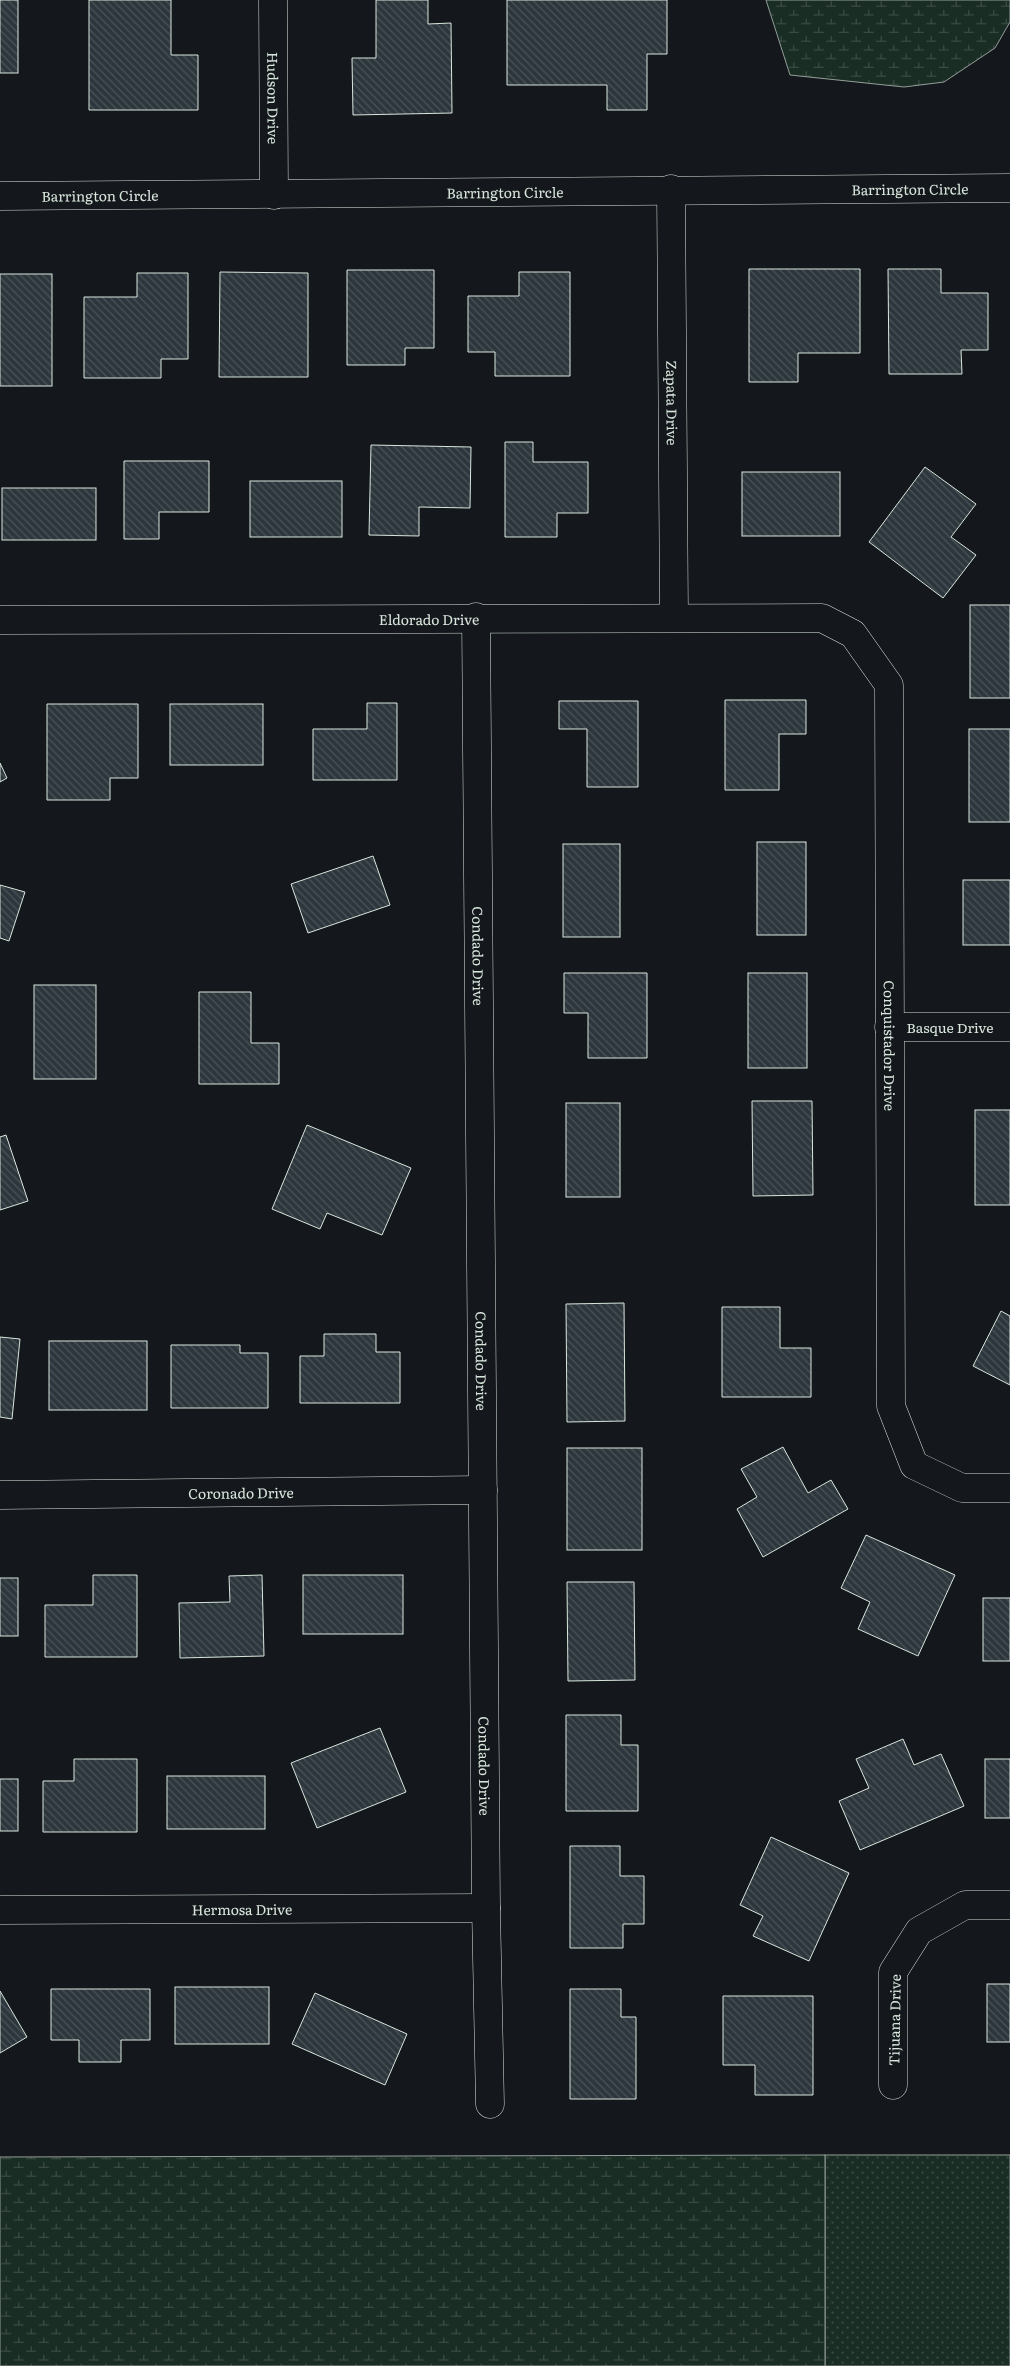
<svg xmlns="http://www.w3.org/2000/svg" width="1010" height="2366" font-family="Literata,serif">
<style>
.grass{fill:url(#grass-dots);stroke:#939e99}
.wetland{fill:url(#wetland-marsh);stroke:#939e99}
.building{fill:url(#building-back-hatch);stroke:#d8e6dc}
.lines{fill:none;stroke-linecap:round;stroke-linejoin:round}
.minor-casing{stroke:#d8e6dc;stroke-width:29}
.minor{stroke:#14181c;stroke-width:28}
.labels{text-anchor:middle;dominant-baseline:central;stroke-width:4;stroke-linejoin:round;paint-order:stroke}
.street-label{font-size:14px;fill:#d8e6dc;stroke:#14181c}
</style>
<defs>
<pattern id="grass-dots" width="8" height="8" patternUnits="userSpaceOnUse" patternTransform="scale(1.25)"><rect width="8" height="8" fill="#1a2d24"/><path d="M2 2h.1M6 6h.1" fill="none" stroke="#3b4b43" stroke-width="1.8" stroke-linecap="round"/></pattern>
<pattern id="wetland-marsh" width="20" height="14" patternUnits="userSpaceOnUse" patternTransform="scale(1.25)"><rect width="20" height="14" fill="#1a2d24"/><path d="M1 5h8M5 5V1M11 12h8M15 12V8" fill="none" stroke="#3b4b43"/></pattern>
<pattern id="building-back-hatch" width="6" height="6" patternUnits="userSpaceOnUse" patternTransform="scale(1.25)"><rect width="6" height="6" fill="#2c363c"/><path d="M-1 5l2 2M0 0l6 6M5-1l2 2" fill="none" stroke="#4a5358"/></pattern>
</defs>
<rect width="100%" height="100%" fill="#14181c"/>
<rect class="grass" x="825" y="2155" width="185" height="211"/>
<g class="wetland">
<path d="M766 0H1010V22L995 48 944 82 904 87 790 75Z"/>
<path d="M825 2155V2366H0V2157Z"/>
</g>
<g class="building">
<rect x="0" y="0" width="18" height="73"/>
<path d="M89 0H171V55H198V110H89Z"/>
<path d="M376 0H428V24L451 23 452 113 353 115 352 58H376Z"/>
<path d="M507 0H667V54H647V110H607V85H507Z"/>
<path d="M749 269H860V353H798V382H749Z"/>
<path d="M888 269H941V293H988V350H961L962 374H889Z"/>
<path d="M347 270H434V348H405V365H347Z"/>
<path d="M220 272 308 273V377H219Z"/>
<path d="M519 272H570V376H495V352H468V296H519Z"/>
<path d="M137 273H188V359H161V378H84V297H137Z"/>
<rect x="0" y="274" width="52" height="112"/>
<path d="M505 442H533V462H588V513H557V537H505Z"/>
<path d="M371 445 471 447 470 508 419 507V536L369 535Z"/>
<path d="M124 461H209V512H159V539H124Z"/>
<path d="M925 467 976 504 951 537 976 555 943 598 869 542Z"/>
<rect x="742" y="472" width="98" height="64"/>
<rect x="250" y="481" width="92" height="56"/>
<rect x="2" y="488" width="94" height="52"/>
<rect x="970" y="605" width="40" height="93"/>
<path d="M725 700H806V734H779V790H725Z"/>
<path d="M559 701H638V787H587V729H559Z"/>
<path d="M367 703H397V780H313V729H367Z"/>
<path d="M47 704H138V778H110V800H47Z"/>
<rect x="170" y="704" width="93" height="61"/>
<rect x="969" y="729" width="41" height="93"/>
<path d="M0 763 7 778 0 782Z"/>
<rect x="757" y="842" width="49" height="93"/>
<rect x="563" y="844" width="57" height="93"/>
<path d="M373 856 390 905 308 933 291 884Z"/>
<rect x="963" y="880" width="47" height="65"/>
<path d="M0 885 25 892 9 941 0 938Z"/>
<path d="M564 973H647V1058H588V1013H564Z"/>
<rect x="748" y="973" width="59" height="95"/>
<rect x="34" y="985" width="62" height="94"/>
<path d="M199 992H251V1043H279V1084H199Z"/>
<path d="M752 1101H812L813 1195 753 1196Z"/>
<rect x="566" y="1103" width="54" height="94"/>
<rect x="975" y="1110" width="35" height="95"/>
<path d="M307 1125 411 1168 382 1235 327 1213 320 1229 272 1209Z"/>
<path d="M6 1135 28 1201 0 1210V1137Z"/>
<path d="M624 1303 625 1421 567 1422 566 1304Z"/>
<path d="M722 1307H780V1348H811V1397H722Z"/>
<path d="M1001 1311 1010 1316V1385L973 1366Z"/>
<path d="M324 1334H376V1352H400V1403H300V1356H324Z"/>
<path d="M0 1337 20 1339 12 1419 0 1417Z"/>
<rect x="49" y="1341" width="98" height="69"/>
<path d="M171 1345H240V1353H268V1408H171Z"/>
<path d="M783 1447 808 1493 831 1480 848 1509 763 1557 737 1509 757 1497 741 1469Z"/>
<rect x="567" y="1448" width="75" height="102"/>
<path d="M866 1535 955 1575 918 1656 858 1629 870 1602 841 1588Z"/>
<path d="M93 1575H137V1657H45V1605H93Z"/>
<path d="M262 1575 264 1656 180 1658 179 1603 230 1602 229 1576Z"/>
<rect x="303" y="1575" width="100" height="59"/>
<rect x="0" y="1578" width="18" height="58"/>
<path d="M567 1582H634L635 1680 568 1681Z"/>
<rect x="983" y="1598" width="27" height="63"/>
<path d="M566 1715H621V1745H638V1811H566Z"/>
<path d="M380 1728 406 1792 317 1828 291 1763Z"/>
<path d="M903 1739 914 1765 941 1754 964 1806 860 1850 839 1801 869 1788 856 1759Z"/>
<path d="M74 1759H137V1832H43V1781H74Z"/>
<rect x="985" y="1759" width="25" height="59"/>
<rect x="167" y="1776" width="98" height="53"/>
<rect x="0" y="1779" width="18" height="52"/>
<path d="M771 1837 849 1873 809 1961 753 1936 763 1916 740 1905Z"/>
<path d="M570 1846H620V1876H644V1924H623V1948H570Z"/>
<rect x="987" y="1984" width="23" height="58"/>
<rect x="175" y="1987" width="94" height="57"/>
<path d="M51 1989H150V2040H121V2062H79V2040H51Z"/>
<path d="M570 1989H621V2017H636V2099H570Z"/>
<path d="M0 1991 27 2037 0 2053Z"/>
<path d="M315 1993 407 2034 385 2085 292 2044Z"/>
<path d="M723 1996H813V2095H755V2065H723Z"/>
</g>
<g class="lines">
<g class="minor-casing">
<g id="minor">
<path id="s1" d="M273 0 274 195"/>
<path id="s2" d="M671 189 674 616"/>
<path id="s3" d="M0 196 1010 188"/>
<path id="s4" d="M476 617 486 1908 490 2104"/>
<path id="s5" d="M0 620 822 618 853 634 889 685 891 1406 914 1465 962 1488H1010"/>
<path id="s6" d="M889 1027H1010"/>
<path id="s7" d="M0 1495 483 1490"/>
<path id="s8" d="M0 1910 486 1908"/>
<path d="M893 2085V1972L919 1931 965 1905H1010"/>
</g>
</g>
<use href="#minor" class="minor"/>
</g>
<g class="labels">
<g class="street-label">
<text stroke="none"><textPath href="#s1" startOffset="98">Hudson Drive</textPath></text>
<text stroke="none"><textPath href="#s3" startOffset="910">Barrington Circle</textPath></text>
<text stroke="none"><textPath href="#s3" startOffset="505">Barrington Circle</textPath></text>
<text stroke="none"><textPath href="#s3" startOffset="100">Barrington Circle</textPath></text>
<text stroke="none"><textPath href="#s2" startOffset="214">Zapata Drive</textPath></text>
<text stroke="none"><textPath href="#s5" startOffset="429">Eldorado Drive</textPath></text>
<text stroke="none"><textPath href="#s4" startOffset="339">Condado Drive</textPath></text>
<text stroke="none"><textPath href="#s6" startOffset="61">Basque Drive</textPath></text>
<text stroke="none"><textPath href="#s5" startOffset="1280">Conquistador Drive</textPath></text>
<text stroke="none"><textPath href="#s4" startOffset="744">Condado Drive</textPath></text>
<text stroke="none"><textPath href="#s7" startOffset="241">Coronado Drive</textPath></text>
<text stroke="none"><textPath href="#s4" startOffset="1149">Condado Drive</textPath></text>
<text stroke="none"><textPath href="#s8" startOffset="242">Hermosa Drive</textPath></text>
<text transform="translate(894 2020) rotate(-89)">Tijuana Drive</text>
</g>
</g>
</svg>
